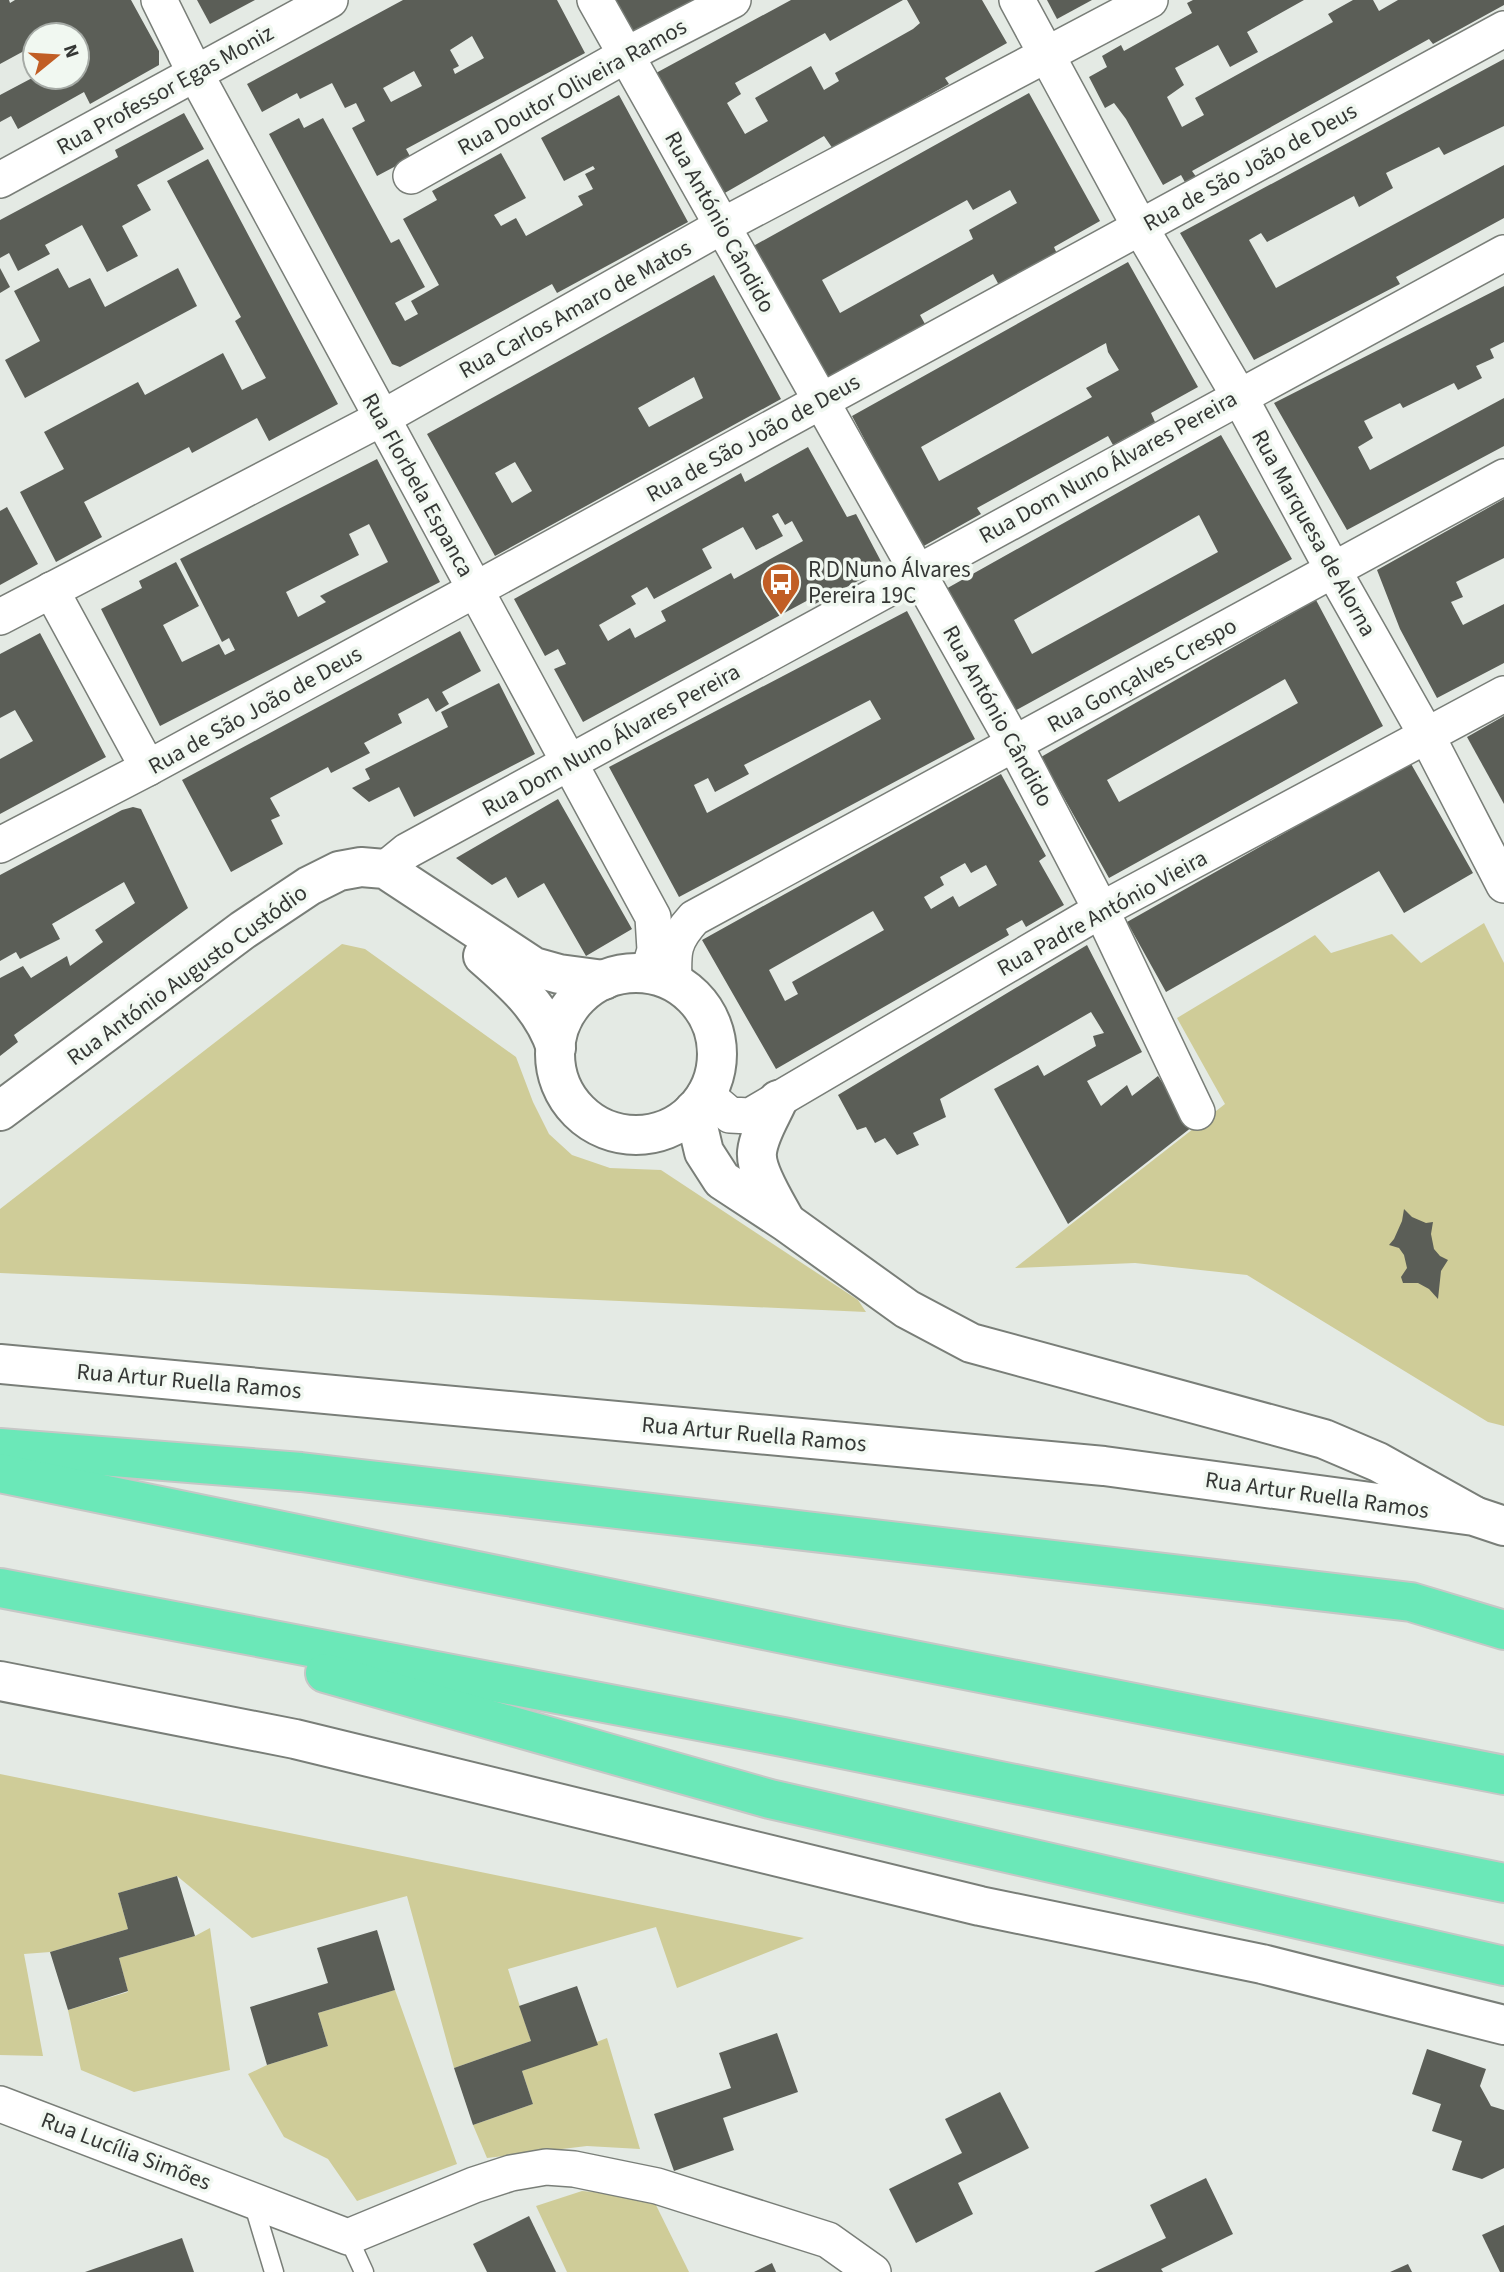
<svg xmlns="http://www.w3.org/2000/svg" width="1504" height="2272" font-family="'Source Sans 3',sans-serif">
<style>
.green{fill:#cfcc98}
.building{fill:#5b5e57;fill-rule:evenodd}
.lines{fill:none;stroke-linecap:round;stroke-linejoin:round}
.service-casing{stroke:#797e78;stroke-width:21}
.minor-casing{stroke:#797e78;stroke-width:38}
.tertiary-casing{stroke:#797e78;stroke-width:42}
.secondary-casing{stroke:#797e78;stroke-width:42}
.trunk-casing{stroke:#c6c7c6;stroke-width:42}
.service{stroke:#fff;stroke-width:18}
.minor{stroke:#fff;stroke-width:35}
.tertiary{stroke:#fff;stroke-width:38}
.secondary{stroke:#fff;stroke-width:38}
.trunk{stroke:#6be8b8;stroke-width:38}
.labels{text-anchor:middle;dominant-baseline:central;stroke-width:7;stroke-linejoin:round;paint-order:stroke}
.street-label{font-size:23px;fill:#353735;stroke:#f1f8f1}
.poi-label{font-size:23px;fill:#353735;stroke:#f1f8f1;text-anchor:start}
</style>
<rect width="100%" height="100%" fill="#e4eae4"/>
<g class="green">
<path d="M1484 923 1504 963V1426L1488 1422 1247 1275 1135 1263 1015 1268 1225 1104 1177 1018 1315 935 1331 953 1392 934 1421 963Z"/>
<path d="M342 944 365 949 516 1057 533 1102 549 1134 572 1155 610 1168 661 1170 858 1300 866 1312 0 1273V1209Z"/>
<path d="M0 1774 804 1938 677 1988 656 1927 508 1969 531 2041 454 2068 407 1896 252 1938 177 1876 118 1893 128 1929 50 1952 24 1954 43 2056 0 2055Z"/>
<path d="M210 1928 230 2070 134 2092 81 2070 68 2010 128 1992 119 1958 195 1936Z"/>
<path d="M395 1990 457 2164 357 2201 328 2159 284 2137 248 2074 267 2065 328 2046 318 2013Z"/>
<path d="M607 2038 640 2149 587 2146 487 2158 473 2125 533 2104 522 2071Z"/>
<path d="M582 2191 652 2197 689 2272H567L536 2206Z"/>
</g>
<g class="building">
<path d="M0 0H9L10 3 15 0H131L159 51V65L90 104 84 92 18 129 11 116 0 122V95L34 77H77V35H60L59 33 55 35H35V45L0 64Z"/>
<path d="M197 0H255L210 24Z"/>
<path d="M403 0H557L585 53 406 149 411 158 377 176 352 128 365 121 356 103 345 108 332 83 300 99 297 93 262 112 247 84ZM472 36 484 58 455 74 453 69 459 66 450 50ZM414 71 422 86 391 102 383 88Z"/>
<path d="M610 0H695L628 34Z"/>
<path d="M791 0H903L830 41 825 33 735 83 741 94 727 103 745 134 768 121 755 98 811 66 824 90 839 81 835 73 913 29 920 23 907 0H982L1007 43 945 78 949 84 833 149 824 136 723 194 656 73Z"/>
<path d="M1047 0H1092L1057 19Z"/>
<path d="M1193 0H1304L1247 32 1258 52 1230 67 1218 45 1175 68 1184 85 1167 97 1182 127 1204 115 1195 98 1333 22 1328 14 1353 0H1373L1379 11 1398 0H1504V5L1433 44 1429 39 1192 171 1197 178 1186 184 1181 175 1163 185 1126 119 1114 103 1105 108 1089 77 1107 67 1102 56 1121 45 1124 51 1192 13 1187 3Z"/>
<path d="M1504 59V126L1444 155 1439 147 1386 173 1393 188 1359 207 1354 196 1267 242 1261 233 1249 240 1276 288 1504 165V218L1396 277 1400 284 1254 360 1180 233Z"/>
<path d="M1029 93 1100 221 1054 247 1058 256 1000 287 993 274 920 315 925 324 822 381 748 249ZM1010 190 1017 203 969 230 973 239 840 313 822 280 967 200 973 210Z"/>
<path d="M619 95 688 222 557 293 552 284 400 367 392 364 269 134 299 118 304 128 323 118 391 243 399 239 425 287 395 303 405 321 418 314 411 301 439 285 403 219 437 200 432 191 501 153 526 198 494 215 501 226 516 218 526 236 583 205 578 196 593 189 585 174 595 169 593 166 564 181 541 138Z"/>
<path d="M184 113 204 149 137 185 151 210 122 226 138 256 107 272 82 225 45 245 50 254 18 271 9 253 0 258V220L118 157 115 150Z"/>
<path d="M208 159 338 404 269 441 257 418 192 453 189 447 84 502 102 537 56 562 20 492 64 469 44 432 138 382 145 395 223 353 242 390 266 378 235 321 241 317 167 181Z"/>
<path d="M1128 262 1198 387 1151 413 1155 422 1113 445 1108 436 977 508 981 514 922 547 852 416ZM1106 343 1108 352 1119 370 1086 388 1092 397 939 481 921 447Z"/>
<path d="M0 268 10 287 0 293Z"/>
<path d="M58 268 69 288 90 278 105 307 178 268 197 306 25 398 5 360 40 341 14 291Z"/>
<path d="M714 275 781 399 495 556 427 434ZM694 377 703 398 649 427 638 408ZM515 462 532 491 512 503 495 473Z"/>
<path d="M1504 286V342L1490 349 1494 358 1476 366 1482 378 1458 390 1454 383 1403 408 1400 403 1364 421 1373 438 1358 447 1370 470 1504 398V446L1347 530 1274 403Z"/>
<path d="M1221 435 1292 559 1013 712 944 590ZM1199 515 1218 552 1032 654 1014 620Z"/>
<path d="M808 447 847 517 856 514 884 567 815 604 812 598 583 722 554 669 566 664 558 649 545 656 514 599 741 473 745 482ZM778 513 785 525 792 521 803 541 734 579 731 573 661 611 666 621 635 638 630 628 608 641 599 625 636 604 631 596 647 587 654 599 712 568 702 549 743 527 756 550 783 536 772 516Z"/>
<path d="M377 459 440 582 160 726 101 609 142 588 139 581 176 562 199 606 163 625 182 662 219 644 225 655 235 650 229 638 222 642 180 559ZM369 524 388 562 320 596 326 602 298 617 286 592 359 555 349 534Z"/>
<path d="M1504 499V558L1456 582 1463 597 1451 602 1463 625 1504 604V663L1437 698 1400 629 1377 570Z"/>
<path d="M7 507 38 564 0 585V511Z"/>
<path d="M1316 600 1383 726 1109 878 1041 757ZM1285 679 1298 703 1119 802 1107 780Z"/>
<path d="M907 611 975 739 679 897 609 767ZM870 700 881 719 707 813 694 785 708 778 715 792 749 774 744 765Z"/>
<path d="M460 631 481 671 442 692 449 704 436 712 428 698 398 714 402 723 364 743 370 753 331 773 328 767 270 798 280 816 271 820 283 844 231 872 182 780Z"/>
<path d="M40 633 106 757 0 814V759L33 741 15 710 0 718V654Z"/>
<path d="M499 683 535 754 414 817 399 787 369 802 352 788 370 779 365 769 448 727 441 712Z"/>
<path d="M1504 716V804L1467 737Z"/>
<path d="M1410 762 1473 873 1404 913 1379 871 1166 992 1127 922Z"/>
<path d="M1001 774 1046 856 1039 861 1064 905 1026 927 1022 920 1006 929 1009 935 776 1069 702 940ZM965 863 971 873 986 865 997 885 959 907 953 896 931 909 924 897 944 885 940 877ZM873 911 884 930 792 982 798 994 785 1001 769 970Z"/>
<path d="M558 799 632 929 586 956 544 883 518 898 506 877 492 885 456 858Z"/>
<path d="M133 807 141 809 188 908 14 1035 18 1042 0 1056V978L23 966 31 978 67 956 70 966 103 942 95 930 135 903 124 882 52 924 60 939 20 959 16 952 0 961V875L122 810Z"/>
<path d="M1087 945 1142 1052 1087 1081 1101 1106 1127 1085 1132 1096 1158 1076 1192 1127 1068 1224 994 1089 1038 1065 1044 1076 1096 1046 1093 1036 1104 1033 1091 1012 940 1099 946 1117 913 1133 919 1145 897 1155 885 1138 875 1143 866 1127 857 1130 838 1095Z"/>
<path d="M1404 1209 1412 1217 1426 1223 1433 1222 1431 1234 1434 1249 1440 1256 1448 1260 1441 1271 1438 1299 1429 1289 1418 1283H1403L1401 1277 1407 1268 1404 1255 1399 1248 1389 1245 1394 1239 1402 1221Z"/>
<path d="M177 1876 195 1936 119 1958 128 1991 68 2010 50 1952 128 1929 118 1893Z"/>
<path d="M377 1930 395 1990 318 2013 328 2046 267 2065 250 2007 328 1983 317 1948Z"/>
<path d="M577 1986 598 2045 522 2071 533 2104 473 2125 454 2068 531 2041 519 2006Z"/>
<path d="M777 2033 798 2092 723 2118 734 2150 674 2171 654 2114 731 2088 719 2053Z"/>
<path d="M1427 2049 1486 2069 1480 2086 1491 2106 1504 2110V2168L1482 2179 1452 2170 1462 2141 1432 2131 1441 2104 1412 2094Z"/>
<path d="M1000 2092 1029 2148 958 2183 973 2214 916 2243 889 2189 962 2153 945 2119Z"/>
<path d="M1206 2178 1233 2234 1161 2269 1163 2272H1094L1166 2238 1150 2205Z"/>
<path d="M529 2216 556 2272H487L473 2244Z"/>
<path d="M1504 2225V2272H1500L1482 2235Z"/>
<path d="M182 2238 194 2272H85Z"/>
<path d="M772 2263 776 2272H754Z"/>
<path d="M1408 2264 1412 2272H1390Z"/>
</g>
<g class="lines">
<g class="service-casing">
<g id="service">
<path d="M252 2199 274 2272"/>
<path d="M348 2237 364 2272"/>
</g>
</g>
<g class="minor-casing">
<g id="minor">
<path d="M159 0 195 73 653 917 655 950 648 974"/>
<path d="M595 0 1015 745 1101 910 1197 1112"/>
<path d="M1017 0 1140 227 1239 396 1333 570 1427 736 1504 885"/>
<path d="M411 176 626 55 733 0"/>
<path d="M0 180 330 0"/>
<path d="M51 590 148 768"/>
<path d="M0 617 382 418 722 226 1150 0"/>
<path d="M0 845 148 768 1504 29"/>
<path d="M385 869 407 851 1504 253"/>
<path d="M674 983C673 952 672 942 694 918L1504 477"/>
<path d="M705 1094 730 1115 750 1116 1101 910 1504 694"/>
<path d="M0 2104 348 2237 474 2185 511 2173 546 2167 574 2169 657 2186 828 2240 873 2272"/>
</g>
</g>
<g class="tertiary-casing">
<g id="tertiary">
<path d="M483 956C514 983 543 1008 556 1048"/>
<circle cx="636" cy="1054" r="81"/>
<path d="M778 1100C771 1116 759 1134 757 1152 755 1171 776 1203 785 1220"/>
<path d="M694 1110 704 1152 722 1180 786 1222 907 1309 971 1343 1324 1439 1378 1462 1473 1515"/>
<path d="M0 1111 243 930 309 886 339 871 361 867 385 869 534 967 559 974 604 980"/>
</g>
</g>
<g class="secondary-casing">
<g id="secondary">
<path d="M0 1364 1104 1466 1474 1516 1504 1526"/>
<path d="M0 1681 295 1739 980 1906 1262 1964 1504 2025"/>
</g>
</g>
<g class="trunk-casing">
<g id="trunk">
<path d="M0 1448 301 1472 1411 1602 1504 1630"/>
<path d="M0 1473 842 1646 1504 1775"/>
<path d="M0 1588 783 1737 1504 1883"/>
<path d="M325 1673 770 1799 1504 1966"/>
</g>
</g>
<use href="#service" class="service"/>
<use href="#minor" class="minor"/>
<use href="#tertiary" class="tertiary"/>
<use href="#secondary" class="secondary"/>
<use href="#trunk" class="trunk"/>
</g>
<defs>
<g id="bus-pin" transform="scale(2.0125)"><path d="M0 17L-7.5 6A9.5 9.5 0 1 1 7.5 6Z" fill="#c15e25" stroke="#f1f8f1"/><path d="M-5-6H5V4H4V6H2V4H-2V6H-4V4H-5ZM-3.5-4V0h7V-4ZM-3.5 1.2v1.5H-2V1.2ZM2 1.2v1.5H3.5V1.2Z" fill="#fff"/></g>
</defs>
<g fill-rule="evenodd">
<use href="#bus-pin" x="781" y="582"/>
</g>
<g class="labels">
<g class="street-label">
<text transform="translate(572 87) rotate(-29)">Rua Doutor Oliveira Ramos</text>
<text transform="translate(165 90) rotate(-29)">Rua Professor Egas Moniz</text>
<text transform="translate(1250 167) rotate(-29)">Rua de São João de Deus</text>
<text transform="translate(720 222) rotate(61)">Rua António Cândido</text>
<text transform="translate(575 309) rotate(-29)">Rua Carlos Amaro de Matos</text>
<text transform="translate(753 438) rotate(-29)">Rua de São João de Deus</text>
<text transform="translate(1108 467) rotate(-29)">Rua Dom Nuno Álvares Pereira</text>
<text transform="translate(418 485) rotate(61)">Rua Florbela Espanca</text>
<text transform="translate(1314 533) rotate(61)">Rua Marquesa de Alorna</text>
<text transform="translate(1142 675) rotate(-29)">Rua Gonçalves Crespo</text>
<text transform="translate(255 710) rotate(-29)">Rua de São João de Deus</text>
<text transform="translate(998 716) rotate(61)">Rua António Cândido</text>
<text transform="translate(611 740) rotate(-29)">Rua Dom Nuno Álvares Pereira</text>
<text transform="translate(1102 913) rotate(-29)">Rua Padre António Vieira</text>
<text transform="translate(187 975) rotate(-36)">Rua António Augusto Custódio</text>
<text transform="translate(189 1381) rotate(5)">Rua Artur Ruella Ramos</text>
<text transform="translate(754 1434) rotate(5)">Rua Artur Ruella Ramos</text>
<text transform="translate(1317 1495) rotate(8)">Rua Artur Ruella Ramos</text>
<text transform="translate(126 2151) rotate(21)">Rua Lucília Simões</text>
</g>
<g class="poi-label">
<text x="808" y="569">R D Nuno Álvares<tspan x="808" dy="26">Pereira 19C</tspan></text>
</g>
</g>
<g transform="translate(56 56) rotate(72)"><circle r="33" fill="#f1f8f1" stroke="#a6aba6" stroke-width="2"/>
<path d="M0-5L12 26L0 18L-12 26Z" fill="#c15e25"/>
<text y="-10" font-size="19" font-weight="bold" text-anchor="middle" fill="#353735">N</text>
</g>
</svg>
